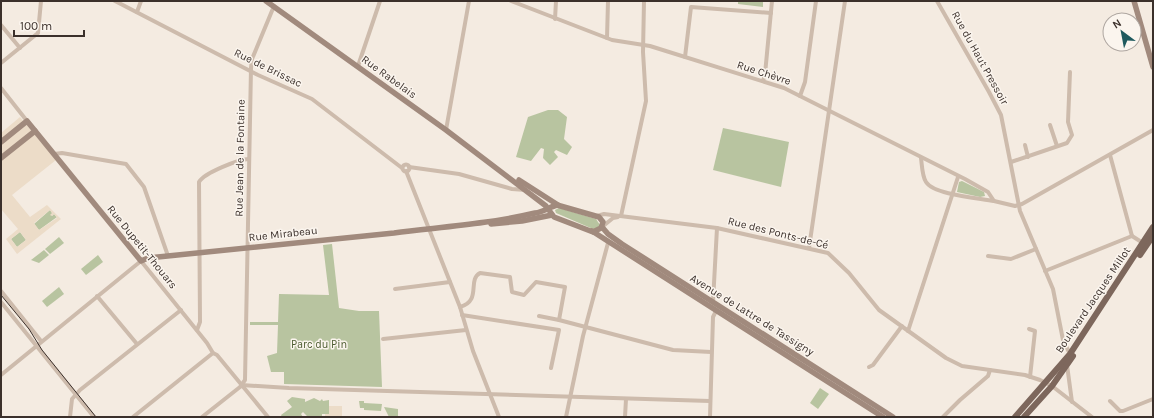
<svg xmlns="http://www.w3.org/2000/svg" width="1154" height="418" font-family="Karla,sans-serif">
<style>
.green{fill:#b8c4a0}
.plaza{fill:#ecdcc8;fill-rule:evenodd}
.lines{fill:none;stroke-linecap:round;stroke-linejoin:round}
.street{stroke:#cdbbac;stroke-width:4}
.secondary{stroke:#a18a7d;stroke-width:5.5}
.primary{stroke:#7d675c;stroke-width:6}
.tram{stroke:#3b302b;stroke-width:1}
.labels{text-anchor:middle;dominant-baseline:central;stroke-width:3;stroke-linejoin:round;paint-order:stroke}
.street-label{font-size:11px;fill:#3b302b;stroke:#fbf5ee}
.park-label{font-size:11px;fill:#4a5a2e;stroke:#fbf5ee}
</style>
<rect width="100%" height="100%" fill="#f4ebe1"/>
<g class="green">
<path d="M738 1H763V7L738 4Z"/>
<path d="M548 110H558L567 117 564 139 572 147 567 155 556 150 554 152 558 157 550 165 543 158 544 149 541 148 531 161 516 157 528 117Z"/>
<path d="M723 128 789 142 781 187 713 170Z"/>
<path d="M962 181 984 192 985 196 980 197 957 192 959 182Z"/>
<path d="M559 208 596 219 600 225 597 229H593L556 213 555 210Z"/>
<path d="M50 210 52 213V216L54 214 57 217 39 230 34 224Z"/>
<path d="M20 232 26 240 17 247 11 239Z"/>
<path d="M59 237 64 243 50 254 45 249Z"/>
<path d="M332 244 339 308 359 311H379L382 387 284 384V372H271L267 356 277 353 278 325H250V322H278L279 294 329 295 323 245Z"/>
<path d="M44 250 49 255 39 263 31 260Z"/>
<path d="M98 255 103 262 86 275 81 269Z"/>
<path d="M59 287 64 294 47 307 42 301Z"/>
<path d="M820 388 829 394 818 409 810 403Z"/>
<path d="M292 397 305 399V402L314 398 320 401 322 399 323 401 329 400V414H322V417H308L303 412 301 414 303 417H282L281 415 292 407 287 401Z"/>
<path d="M359 401H364V403L382 404 381 411 364 410V408H360Z"/>
<path d="M384 407 398 409V417H389Z"/>
</g>
<g class="plaza">
<path d="M20 117 56 160 12 195 30 217 47 205 61 219 17 254 6 239 18 229 1 209V133ZM50 210 52 213 50 215 52 216 54 214 57 218 39 230 34 223ZM20 232 26 240 17 247 11 239Z"/>
<path d="M329 406H342V417H322H325V414H329Z"/>
</g>
<g class="lines">
<g class="street">
<path d="M115 1 258 75 312 99 402 168"/>
<path d="M511 1 612 40 650 46 784 88 965 179 988 192 994 201 1015 206 1022 204 1153 130"/>
<path d="M937 1 989 92 1001 115 1020 211 1053 289 1063 340 1070 354"/>
<path d="M137 12 141 1"/>
<path d="M555 19 556 1"/>
<path d="M1 25 20 48"/>
<path d="M607 38 608 1"/>
<path d="M685 57 691 7 771 13"/>
<path d="M1 63 38 33 41 1"/>
<path d="M358 66 380 1"/>
<path d="M763 81 765 74 772 1"/>
<path d="M1 88 27 121"/>
<path d="M800 96 805 82 816 1"/>
<path d="M1050 125 1057 146"/>
<path d="M446 130 469 1"/>
<path d="M1025 145 1028 157"/>
<path d="M54 154 62 153 126 164 144 187 168 256"/>
<path d="M1110 155 1132 236"/>
<path d="M921 158C922 165 922 176 926 182 934 195 979 198 994 201"/>
<path d="M1011 162 1067 143 1072 135 1068 122 1070 72"/>
<circle cx="406" cy="168" r="3.5"/>
<path d="M409 167 459 174 512 189 526 190"/>
<path d="M406 171 460 307 473 351 499 417"/>
<path d="M597 216 604 214 717 228 828 253 849 273 879 310 946 358 962 366 1025 375 1040 380 1052 386 1092 417"/>
<path d="M621 216 646 101 643 52 644 1"/>
<path d="M602 227 613 218 618 217"/>
<path d="M809 248 845 1"/>
<path d="M988 256 1011 259 1036 249"/>
<path d="M1045 271 1132 236 1143 243"/>
<path d="M395 289 450 282"/>
<path d="M1 291 41 341"/>
<path d="M97 296 137 344"/>
<path d="M1 302 94 417"/>
<path d="M713 302 717 228"/>
<path d="M460 307C482 301 467 280 480 273L510 277 512 292 524 295 536 282 565 287 559 320 539 316"/>
<path d="M462 315 559 330 551 368"/>
<path d="M559 320 673 350 711 352"/>
<path d="M1029 329 1035 331 1030 377"/>
<path d="M197 330 200 322 199 182C204 173 239 159 249 159"/>
<path d="M908 331 958 177"/>
<path d="M383 339 466 330"/>
<path d="M1067 365 1072 402"/>
<path d="M869 367 873 365 902 326"/>
<path d="M1 375 141 261 207 343 213 353 217 355 268 417"/>
<path d="M241 385 289 388 710 401"/>
<path d="M1110 401 1120 411H1123L1153 399"/>
<path d="M70 417 72 399 80 390 181 310"/>
<path d="M133 417 213 353"/>
<path d="M202 417 240 387 245 380 251 68 252 59 274 6"/>
<path d="M566 417 583 336 608 243"/>
<path d="M625 417 626 399"/>
<path d="M710 417 713 317 716 311"/>
<path d="M943 417 960 400 988 376 990 370"/>
</g>
<g class="secondary">
<path d="M1134 1 1153 67"/>
<path d="M1 142 27 121 141 261 148 258C230 250 312 242 394 233 441 227 489 224 535 213 543 212 550 207 557 205L599 217 603 222 601 228 593 232 554 217 546 206 446 130 266 1"/>
<path d="M1 158 35 131"/>
<path d="M519 180 558 205"/>
<path d="M491 224 522 221 552 215"/>
<path d="M602 227 608 234 622 244 893 417"/>
<path d="M592 231 883 417"/>
</g>
<g class="primary">
<path d="M1140 255 1153 236"/>
<path d="M1015 417 1070 354 1153 227"/>
<path d="M1024 417 1052 386 1073 356"/>
</g>
<path class="tram" d="M1 295 29 329 42 350 96 417"/>
</g>
<g class="labels">
<g class="street-label">
<text transform="translate(980 58) rotate(61)">Rue du Haut Pressoir</text>
<text transform="translate(268 68) rotate(26)">Rue de Brissac</text>
<text transform="translate(764 73) rotate(18)">Rue Chèvre</text>
<text transform="translate(389 77) rotate(36)">Rue Rabelais</text>
<text transform="translate(240 158) rotate(-89)">Rue Jean de la Fontaine</text>
<text transform="translate(778 233) rotate(14)">Rue des Ponts-de-Cé</text>
<text transform="translate(283 234) rotate(-6)">Rue Mirabeau</text>
<text transform="translate(142 247) rotate(51)">Rue Dupetit-Thouars</text>
<text transform="translate(1093 300) rotate(-56)">Boulevard Jacques Millot</text>
<text transform="translate(752 315) rotate(32)">Avenue de Lattre de Tassigny</text>
</g>
<g class="park-label">
<text x="319" y="344">Parc du Pin</text>
</g>
</g>
<rect width="1154" height="418" fill="none" stroke="#3b302b" stroke-width="4"/>
<g transform="translate(1122 32) rotate(328)"><circle r="19" fill="#fbf5ee" stroke="#aea6a0"/>
<path d="M0-3L7 15L0 10L-7 15Z" fill="#1f5a5e"/>
<text y="-6" font-size="11" font-weight="bold" text-anchor="middle" fill="#3b302b">N</text>
</g>
<path d="M14 30v6h70v-6" fill="none" stroke="#3b302b" stroke-width="2"/>
<text x="20" y="30" font-size="12" fill="#3b302b" stroke="#fbf5ee" stroke-width="3" paint-order="stroke">100 m</text>
</svg>
